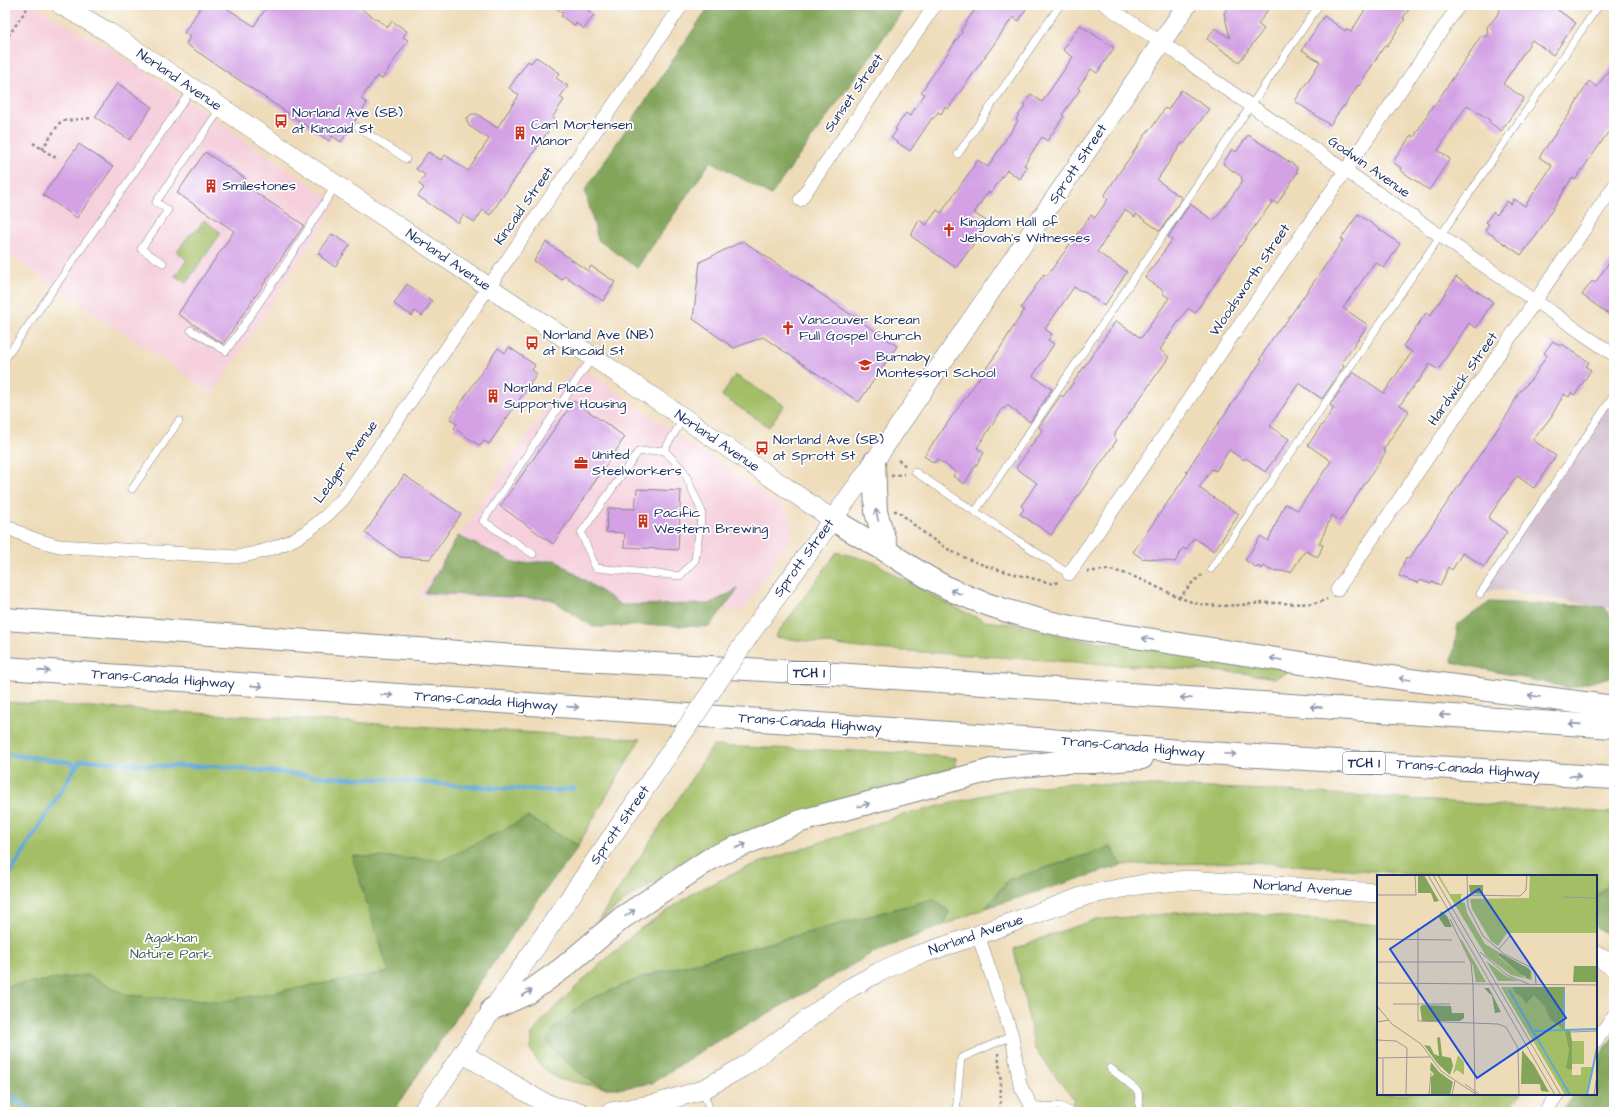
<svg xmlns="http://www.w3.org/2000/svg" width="1619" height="1117" font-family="'Architects Daughter',sans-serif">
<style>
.built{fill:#f5cfdb}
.industrial{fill:#d1bdcc}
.green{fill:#a3be65;stroke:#5f7662}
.forest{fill:#82a55a;stroke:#4e6a5c}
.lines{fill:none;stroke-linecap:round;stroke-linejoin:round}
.stream{stroke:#61a8d7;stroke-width:4.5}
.building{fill:#d3a1e4}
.lane-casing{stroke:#84868c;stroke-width:8}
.street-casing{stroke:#84868c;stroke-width:14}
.secondary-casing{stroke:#84868c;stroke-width:20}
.highway-casing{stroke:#84868c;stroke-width:24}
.path{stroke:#84868c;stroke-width:2.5;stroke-dasharray:3 3;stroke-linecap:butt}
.lane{stroke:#fff;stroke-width:7}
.street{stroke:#fff;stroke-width:13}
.secondary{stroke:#fff;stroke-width:19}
.highway{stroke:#fff;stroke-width:22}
.secondary-bridge-casing{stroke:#84868c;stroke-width:20;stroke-linecap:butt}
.secondary-bridge{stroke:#fff;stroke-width:19}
.oneway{stroke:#8d97ae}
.labels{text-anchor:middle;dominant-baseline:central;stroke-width:3.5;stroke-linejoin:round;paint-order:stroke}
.shield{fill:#fff;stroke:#5f6d8e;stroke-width:1}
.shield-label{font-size:13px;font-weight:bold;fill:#1b2f5e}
.street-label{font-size:14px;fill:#1b2f5e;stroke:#fff}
.poi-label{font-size:14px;fill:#1b2f5e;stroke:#fff;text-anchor:start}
.park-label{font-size:14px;fill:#4b6160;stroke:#fff}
.inset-river{fill:none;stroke:#61a8d7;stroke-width:2}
.inset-road{fill:none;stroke:#9a9795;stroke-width:1}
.view{fill:#1d4ed8;fill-opacity:0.15;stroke:#1d4ed8;stroke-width:2}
.inset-edge{fill:none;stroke:#1b2f5e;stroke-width:2}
</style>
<rect width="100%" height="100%" fill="#fff"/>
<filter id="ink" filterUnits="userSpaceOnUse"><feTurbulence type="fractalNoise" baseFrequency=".025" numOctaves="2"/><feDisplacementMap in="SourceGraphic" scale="8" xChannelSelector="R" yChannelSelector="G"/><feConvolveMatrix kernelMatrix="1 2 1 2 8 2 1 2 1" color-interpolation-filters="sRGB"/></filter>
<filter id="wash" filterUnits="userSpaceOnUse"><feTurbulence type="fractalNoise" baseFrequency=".012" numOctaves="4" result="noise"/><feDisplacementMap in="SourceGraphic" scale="16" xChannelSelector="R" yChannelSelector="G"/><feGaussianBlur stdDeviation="0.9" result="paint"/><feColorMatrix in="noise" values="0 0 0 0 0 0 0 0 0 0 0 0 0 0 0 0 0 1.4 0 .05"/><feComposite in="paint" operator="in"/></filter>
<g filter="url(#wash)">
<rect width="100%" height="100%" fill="#eedcb9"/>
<g class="built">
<path d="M5 5H34L121 55 337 203 213 394 5 253Z"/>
<path d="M576 364 783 507 788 512 791 520 792 535 744 610 418 596Z"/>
</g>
<path class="industrial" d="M1614 395V609L1498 589 1480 594Z"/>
<g class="green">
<path d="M204 220 221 233 186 283 175 276 187 260 177 252 189 235 197 230Z"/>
<path d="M735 375 784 405 769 427 722 396Z"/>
<path d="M837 552 875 562 896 576 946 603 984 621 1023 625 1070 638 1300 667 1275 678 1242 673 860 648 775 637Z"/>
<path d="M5 702 640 739 578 845 565 838 380 1112 5 1102Z"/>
<path d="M713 746 908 753 956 758V767L716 844 625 900 595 925Z"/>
<path d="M1070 783 1270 790 1614 813V886L1608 885 1596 898V876H1439L1255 862 1122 865 1111 847 1008 880 986 908 944 925 949 911 933 899 645 976 558 1055 585 1077 606 1088 558 1079 540 1065 530 1049 532 1034 547 1015 596 968 640 929 695 892 750 866 899 816 1005 790Z"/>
<path d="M1211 910 1378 925V1094H1521L1508 1112H1067L1074 1100 1035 1049 1014 949 1033 941 1094 920Z"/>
</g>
<g class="forest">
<path d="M710 5H907L771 195 711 161 637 268 598 240 585 190Z"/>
<path d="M458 536 518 564 555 560 621 605 709 604 738 589 709 627 659 625 593 627 551 599 425 593Z"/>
<path d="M1490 602 1604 607 1614 620V676L1569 688 1452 662 1458 624Z"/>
<path d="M528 817 579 846C512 931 453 1022 393 1112H5V986L87 975 127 995 218 1002 389 972 352 856 443 860Z"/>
<path d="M1111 847 1122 865 986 908 1008 880Z"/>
<path d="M1608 885 1614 886V939L1596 927V898Z"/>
<path d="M933 899 949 911 944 925 872 953 808 991 707 1047 652 1083 623 1088H606L585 1077 558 1055 547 1041 555 1027 586 1001 643 977Z"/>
<path d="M1614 1036V1112H1561L1574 1094H1596V1061Z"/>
</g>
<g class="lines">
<g class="stream">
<path d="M5 754 69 762 76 766"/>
<path d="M5 882 76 766 81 761 86 760 161 766H214L326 777 385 779 463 786 558 791 574 788"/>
<path d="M5 1092 34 1112"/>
</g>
</g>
<g id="blocks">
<g class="building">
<path d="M202 5H222L254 26 268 5H355L388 27 392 21 407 31 403 37 408 40 382 79 377 76 361 99 367 103 341 142 332 136 329 141 186 44 190 37 184 33Z"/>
<path d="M551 5H592L588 11 594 15 584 29 576 23 575 26 561 16 563 13Z"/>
<path d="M978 5H1028L1019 21 1013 17 948 109 945 107 941 114 938 112 933 119 932 118 910 151 891 138 897 130 895 129 906 113 910 116 925 94 921 92 962 32 961 30Z"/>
<path d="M1230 5H1271L1258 24 1264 29 1239 62 1207 39 1215 28 1230 38 1224 13Z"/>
<path d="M1368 5H1412L1403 18 1405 19 1387 46 1385 45 1359 86 1358 85 1344 107 1343 106 1330 125 1295 101 1320 62 1302 50 1324 16 1345 31 1346 29 1351 32Z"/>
<path d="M1503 5H1551L1576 23 1553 55 1532 40 1503 84 1524 98 1501 131 1489 122 1490 120 1467 105 1438 150 1450 159 1429 190 1400 170 1401 168 1393 162 1411 135 1414 137 1433 105 1434 106 1481 36H1488L1487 27 1495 18Z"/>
<path d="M1080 25 1114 48 1097 73 1091 69 1078 88 1080 90 1062 115 1064 116 1047 141 1042 137 1024 165 1027 167 1020 179 1007 170 991 193 988 192 974 213 989 223 956 268 911 236 919 220 926 225 937 210 941 213 978 160 988 167 1018 121 1016 119 1025 106 1023 105 1031 94 1042 102 1073 57 1063 50Z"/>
<path d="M536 57 560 73 556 78 568 86 560 97 564 100 552 118 556 120 490 215 483 210 475 222 463 215 458 223 418 196 424 188 419 184 425 175 416 169 428 152 441 160 445 155 468 171 489 139 469 126 467 122V118L472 114H477L497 128 519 95 509 88 528 61 531 63Z"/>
<path d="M1614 62V124L1575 180 1572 178 1536 236 1521 255 1485 230 1489 224 1486 222 1493 212 1497 215 1507 201 1511 204 1514 199 1525 206 1552 166 1539 157 1570 113 1589 81 1597 87Z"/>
<path d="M117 83 152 107 130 140 95 117Z"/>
<path d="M1181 90 1209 109 1184 144 1182 143 1157 180 1182 198 1160 231 1136 214 1135 217 1125 210 1097 252 1127 272 1104 306 1082 290 1081 291 1074 287 1045 329 1052 334 1048 340 1054 344 1033 376 1052 389 1030 422 1007 405 1004 409 1003 408 977 448 984 453 964 484 953 476 956 472 937 459 934 463 924 456 999 350 1024 310 1021 308 1033 290 1044 274 1047 276 1091 215 1095 218 1108 199 1104 196 1117 176 1150 128 1151 129 1165 108 1168 110Z"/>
<path d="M1248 135 1297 167V173L1277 204 1273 201 1246 238 1195 313 1188 308 1172 331 1160 350 1169 357 1116 432 1114 437 1117 440 1051 535 1020 514 1024 509 1021 506 1037 483 1016 468 1042 430 1039 427 1061 395 1063 397 1116 321 1141 338 1169 298 1162 293 1164 291 1145 278 1172 240 1168 237 1190 204 1214 221 1227 203 1243 180 1241 179 1242 177 1223 164 1232 149 1236 152Z"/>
<path d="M79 144 113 167 77 218 43 195Z"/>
<path d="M205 152 246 179 243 184 304 225 223 344 178 314 234 231 177 193Z"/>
<path d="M1358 214 1400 244 1384 268 1375 262 1343 308 1368 325 1341 363 1344 366 1322 399 1299 383 1270 426 1289 439 1265 472 1246 458 1244 460 1229 450 1216 471 1212 469 1199 488 1239 514 1214 551 1194 538 1186 550 1183 548 1175 562 1144 558 1143 559 1133 552 1188 473 1186 472 1207 440 1262 360 1260 359 1272 339 1282 325 1283 326 1343 240 1341 239Z"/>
<path d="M332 234 350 245 335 267 321 257 322 256 318 254Z"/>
<path d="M743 241 897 346 859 402 763 337 734 348 693 319 700 262Z"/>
<path d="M546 242 588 271 591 266 615 282 603 301 565 276 562 280 534 261Z"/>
<path d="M1614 255V318L1582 295 1592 281 1595 283Z"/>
<path d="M1456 277 1493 302 1476 328 1469 323 1438 370 1430 364 1418 382 1417 381 1400 405 1409 411 1383 450 1386 452 1340 521 1332 515 1319 544 1323 545 1318 557 1305 551 1291 572 1270 570 1264 566 1262 569 1258 566 1257 568 1245 560 1261 536 1268 541 1285 504 1298 510 1331 461 1308 445 1334 408 1330 405 1353 372 1384 393 1412 352 1403 346 1426 313 1430 316Z"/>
<path d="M407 284 432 301 422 316 415 311 412 316 394 304Z"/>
<path d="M1553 341 1560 346 1562 344 1589 362 1586 367 1591 370 1575 395 1571 393 1569 397 1564 394 1551 417 1533 440 1556 456 1534 488 1517 476 1488 518 1507 532 1484 567 1463 552 1452 570 1448 567 1441 585 1432 582 1431 584 1420 580 1418 583 1399 576 1406 557 1409 559 1509 412 1518 394 1534 376 1547 355 1544 353Z"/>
<path d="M509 347 535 365 532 370 537 374 489 444 484 441 480 446 454 428 457 424 450 419 498 348 505 353Z"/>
<path d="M574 401 625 437 553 544 500 506Z"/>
<path d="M404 475 461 514 430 559 400 557 365 533Z"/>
<path d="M637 489 681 491 678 550 624 547 625 533 606 532 608 508 635 509Z"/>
</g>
</g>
</g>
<g filter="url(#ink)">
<use href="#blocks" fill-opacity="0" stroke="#84868c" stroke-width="1"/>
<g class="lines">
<g class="lane-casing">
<g id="lane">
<path d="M358 127 406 159"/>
<path d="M958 154 1060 5"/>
<path d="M163 263 141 249 168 210 156 202 221 108"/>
<path d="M191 330 226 351 281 271 336 185"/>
<path d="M5 359 192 89"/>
<path d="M664 450 684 471 702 512 695 560 680 576 596 568 581 533 638 452Z"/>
<path d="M664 450 684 418"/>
<path d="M915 472 1069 574"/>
<path d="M132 489 179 421"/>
<path d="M975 512 1319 5"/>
<path d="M533 554 483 521 582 372 593 358"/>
<path d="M1211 569 1599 5"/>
<path d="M1480 594 1614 395"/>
<path d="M1110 1068 1138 1091 1140 1112"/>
<path d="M702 1090 711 1112"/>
<path d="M1032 1107 1060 1106 1072 1112"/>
<path d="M956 1112 961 1058 1012 1036"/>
</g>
</g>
<g class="street-casing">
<g id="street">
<path d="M1105 5 1183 57 1199 70 1614 355"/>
<path d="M800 200 935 5"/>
<path d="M5 525C22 536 39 541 59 546L236 557C285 549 311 534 344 498L682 5"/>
<path d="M1069 574 1459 5"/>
<path d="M1337 590 1614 186"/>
<path d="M978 935 1012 1036 1020 1085 1032 1107"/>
<path d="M1596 1041 1614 1016"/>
<path d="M1545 1112 1558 1094"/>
</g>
</g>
<g class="secondary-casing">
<g id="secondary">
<path d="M61 5 108 32 192 88 684 418 832 519"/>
<path d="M753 630 874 462 1187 5"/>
<path d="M1596 955 1614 967"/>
<path d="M462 1053 539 1100 553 1106 580 1112"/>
<path d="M422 1112 668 755"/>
<path d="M611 1112 655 1104 702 1090 743 1067 848 989 879 972 912 957 978 935 1087 895 1144 884 1188 880 1378 893"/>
</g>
</g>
<g class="highway-casing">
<g id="highway">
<path d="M874 462 876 512 888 552"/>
<path d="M832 519C851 531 869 541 888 552 910 567 932 581 956 592 995 609 1035 620 1076 628L1411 680 1614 707"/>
<path d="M5 619 527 657 836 674 1614 727"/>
<path d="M5 668 1038 739 1191 752 1614 778"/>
<path d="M492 1009 528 993 563 968 622 918 713 857 801 821 995 769 1060 762H1094L1142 758"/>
</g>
</g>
<g class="path">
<path d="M5 41 28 7"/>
<path d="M33 143 56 158"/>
<path d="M42 149 61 121 92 118"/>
<path d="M898 460 907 467"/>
<path d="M891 476 904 474"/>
<path d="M894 511H898C916 527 935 543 957 554 987 569 1021 575 1054 584L1059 581"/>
<path d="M1087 572C1093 571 1100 570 1106 570 1136 571 1170 598 1200 604 1225 609 1251 602 1276 603 1290 603 1316 606 1327 599"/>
<path d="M1179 598 1193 582 1202 575"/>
<path d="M998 1053 1001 1084 1000 1112"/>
</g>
<use href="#lane" class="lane"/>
<use href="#street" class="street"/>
<use href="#secondary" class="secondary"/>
<use href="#highway" class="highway"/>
<g class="secondary-bridge-casing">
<path id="secondary-bridge" d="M668 755 753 630"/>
</g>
<use href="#secondary-bridge" class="secondary-bridge"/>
</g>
<defs><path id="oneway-shaft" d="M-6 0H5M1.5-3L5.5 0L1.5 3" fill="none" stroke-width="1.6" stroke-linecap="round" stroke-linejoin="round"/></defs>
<g class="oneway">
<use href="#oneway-shaft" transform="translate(877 515) rotate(-103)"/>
<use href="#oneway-shaft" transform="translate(956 592) rotate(-156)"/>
<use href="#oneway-shaft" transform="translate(1148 639) rotate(-171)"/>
<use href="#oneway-shaft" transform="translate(1276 659) rotate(-171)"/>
<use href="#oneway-shaft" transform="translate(44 671) rotate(4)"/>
<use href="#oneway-shaft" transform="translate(1405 679) rotate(-171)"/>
<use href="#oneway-shaft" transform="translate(257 686) rotate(4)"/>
<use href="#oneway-shaft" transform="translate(387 695) rotate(4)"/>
<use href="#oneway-shaft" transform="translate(1534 696) rotate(-172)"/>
<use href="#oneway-shaft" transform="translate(1186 698) rotate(-176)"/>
<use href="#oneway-shaft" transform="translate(573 707) rotate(4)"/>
<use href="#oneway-shaft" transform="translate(1316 707) rotate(-176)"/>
<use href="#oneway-shaft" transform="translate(1445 715) rotate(-176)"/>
<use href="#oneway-shaft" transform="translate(1575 724) rotate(-176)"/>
<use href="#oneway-shaft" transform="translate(1230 754) rotate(3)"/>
<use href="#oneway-shaft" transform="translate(1575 776) rotate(4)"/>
<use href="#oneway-shaft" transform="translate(864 805) rotate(-15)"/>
<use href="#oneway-shaft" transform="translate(741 846) rotate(-22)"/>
<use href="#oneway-shaft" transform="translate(630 913) rotate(-34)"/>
<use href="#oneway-shaft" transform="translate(527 993) rotate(-30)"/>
</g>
</g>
<defs>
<g id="bus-bare" transform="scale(1.08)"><path d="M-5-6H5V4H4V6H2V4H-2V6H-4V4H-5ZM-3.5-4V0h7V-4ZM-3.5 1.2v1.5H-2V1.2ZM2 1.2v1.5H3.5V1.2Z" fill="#c8321e" stroke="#fff" stroke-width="2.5" paint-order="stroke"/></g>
<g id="building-bare" transform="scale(1.08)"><path d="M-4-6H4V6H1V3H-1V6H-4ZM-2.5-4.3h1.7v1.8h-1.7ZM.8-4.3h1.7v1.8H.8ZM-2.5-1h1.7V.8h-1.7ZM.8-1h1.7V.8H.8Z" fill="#c8321e" stroke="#fff" stroke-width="2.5" paint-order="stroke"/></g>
<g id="church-bare" transform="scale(1.08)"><path d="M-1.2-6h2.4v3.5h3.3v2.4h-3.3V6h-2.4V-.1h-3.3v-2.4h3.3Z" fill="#c8321e" stroke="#fff" stroke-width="2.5" paint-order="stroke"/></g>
<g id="school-bare" transform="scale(1.08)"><path d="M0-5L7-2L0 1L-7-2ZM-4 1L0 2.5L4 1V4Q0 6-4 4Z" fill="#c8321e" stroke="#fff" stroke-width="2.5" paint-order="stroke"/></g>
<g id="office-bare" transform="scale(1.08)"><path d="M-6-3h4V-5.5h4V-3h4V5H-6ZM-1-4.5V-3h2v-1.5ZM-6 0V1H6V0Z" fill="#c8321e" stroke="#fff" stroke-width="2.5" paint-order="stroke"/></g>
</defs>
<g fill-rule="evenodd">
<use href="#bus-bare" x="281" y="121"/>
<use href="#building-bare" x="520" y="133"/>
<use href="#building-bare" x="211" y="186"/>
<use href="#church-bare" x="949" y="230"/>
<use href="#church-bare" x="788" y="328"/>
<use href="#bus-bare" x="532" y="343"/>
<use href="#school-bare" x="865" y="365"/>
<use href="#building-bare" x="493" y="396"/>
<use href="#bus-bare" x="762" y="448"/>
<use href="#office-bare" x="581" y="463"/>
<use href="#building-bare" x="643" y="521"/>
</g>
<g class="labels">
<g class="shield">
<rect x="788" y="662" width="42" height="22" rx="3"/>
<rect x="1343" y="752" width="42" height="22" rx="3"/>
</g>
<g class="shield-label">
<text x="809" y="673">TCH 1</text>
<text x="1364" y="763">TCH 1</text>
</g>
<g class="street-label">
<text transform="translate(179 80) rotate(34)">Norland Avenue</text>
<text transform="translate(854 93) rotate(-55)">Sunset Street</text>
<text transform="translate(1078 164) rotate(-56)">Sprott Street</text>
<text transform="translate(1369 167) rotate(35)">Godwin Avenue</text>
<text transform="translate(524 206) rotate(-55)">Kincaid Street</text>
<text transform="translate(448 260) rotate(34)">Norland Avenue</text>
<text transform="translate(1250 280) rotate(-56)">Woodsworth Street</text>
<text transform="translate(1463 379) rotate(-55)">Hardwick Street</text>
<text transform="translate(717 441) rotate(34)">Norland Avenue</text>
<text transform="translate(346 462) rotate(-54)">Ledger Avenue</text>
<text transform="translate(804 558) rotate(-54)">Sprott Street</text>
<text transform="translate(163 679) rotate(4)">Trans-Canada Highway</text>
<text transform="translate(486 701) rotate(4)">Trans-Canada Highway</text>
<text transform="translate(810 723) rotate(4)">Trans-Canada Highway</text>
<text transform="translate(1133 747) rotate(5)">Trans-Canada Highway</text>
<text transform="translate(1468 769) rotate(4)">Trans-Canada Highway</text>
<text transform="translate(620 825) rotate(-55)">Sprott Street</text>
<text transform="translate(1303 888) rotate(4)">Norland Avenue</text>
<text transform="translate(976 935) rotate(-19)">Norland Avenue</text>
</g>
<g class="poi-label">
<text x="292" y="113">Norland Ave (SB)<tspan x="292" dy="16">at Kincaid St</tspan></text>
<text x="531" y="125">Carl Mortensen<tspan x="531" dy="16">Manor</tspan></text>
<text x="222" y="186">Smilestones</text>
<text x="960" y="222">Kingdom Hall of<tspan x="960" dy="16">Jehovah's Witnesses</tspan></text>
<text x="799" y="320">Vancouver Korean<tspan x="799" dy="16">Full Gospel Church</tspan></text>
<text x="543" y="335">Norland Ave (NB)<tspan x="543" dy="16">at Kincaid St</tspan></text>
<text x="876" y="357">Burnaby<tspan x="876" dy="16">Montessori School</tspan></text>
<text x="504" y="388">Norland Place<tspan x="504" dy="16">Supportive Housing</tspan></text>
<text x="773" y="440">Norland Ave (SB)<tspan x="773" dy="16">at Sprott St</tspan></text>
<text x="592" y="455">United<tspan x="592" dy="16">Steelworkers</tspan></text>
<text x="654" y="513">Pacific<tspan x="654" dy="16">Western Brewing</tspan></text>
</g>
<g class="park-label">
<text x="171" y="938">Agakhan<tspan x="171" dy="16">Nature Park</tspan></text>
</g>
</g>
<g transform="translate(1377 875)">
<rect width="220" height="220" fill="#eedcb9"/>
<path d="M60 0H62L73 19H87L84 20V27L88 28 90 38 108 69 123 78 121 81 148 103 154 96 155 105 134 100 109 81ZM153 0H220V58H130L121 71 114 66 95 34 93 24 152 23ZM83 64 85 65 109 107H99L96 91ZM109 86 129 101 142 106H121ZM124 112 188 113 187 155H193L195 200H204V192H216L210 220H188ZM195 166H207V189H195ZM81 180 87 187V200L80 195 76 199Z" fill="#a3be65"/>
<path d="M41 0H47L62 26 57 27 54 18H41ZM92 10H106V19L93 18ZM64 36 70 41 75 52H68L62 43ZM123 78 151 93 154 96 153 104 143 99 121 80ZM197 91H220V107H196ZM136 112H188V154H193L195 166V195L189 193 192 175 188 156 173 144 168 132 157 120 149 129 145 122 137 117ZM107 113H112L124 137 118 138 115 121ZM45 130 74 131 75 138H87V143L83 146H45L43 132ZM63 162 65 181 74 183 76 191 73 200 61 189 47 170 53 171 57 179 62 181 60 163ZM145 175 157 190 172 217 164 216 163 209H144ZM54 187 62 197 76 207 73 220H54V202L57 199 53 195Z" fill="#82a55a"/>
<path class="inset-river" d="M132 115 193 220M187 153V114M157 156 220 154M210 220 220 173"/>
<path class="inset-road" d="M51 0 178 220M56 0 184 220M90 0 91 32 106 61 127 79 153 92 158 98 159 109M0 20H39L38 0M90 20 143 21 149 15 150 0M186 22 220 23M73 44 94 88 96 109M41 53V146L121 149 129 152 141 173 142 220M0 64 75 65M122 74 133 61M103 77 130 100 154 110M0 87H88M0 108 220 110M96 109 98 219M16 129H73M0 131 15 149 44 169 64 196 100 220M0 147 12 145M194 157 220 156M0 165 19 166 30 173 29 220M0 183 53 182M88 209 103 220M6 220V184M52 220 54 198M75 220 78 206M217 220 220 200"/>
<path class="view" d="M102 14 189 143 100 203 13 74Z"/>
<rect width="220" height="220" class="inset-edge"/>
</g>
<rect width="1619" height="1117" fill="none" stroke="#fff" stroke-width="20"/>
</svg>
